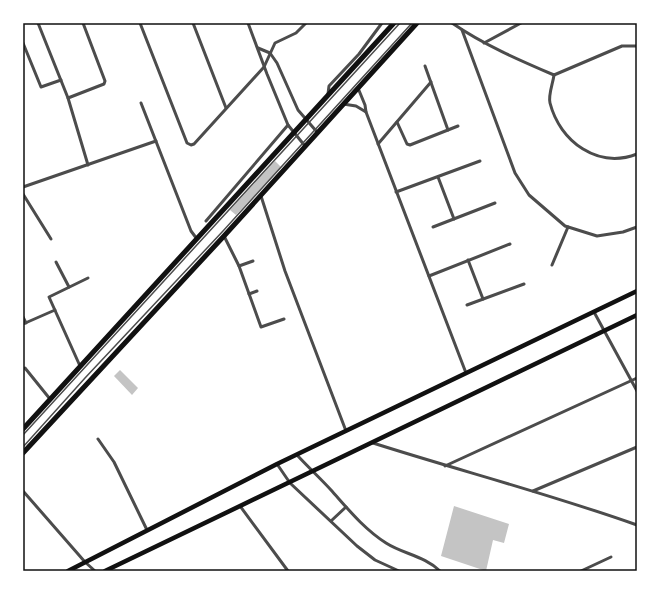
<svg xmlns="http://www.w3.org/2000/svg" width="660" height="594" font-family="Cabin,sans-serif">
<style>
.building{fill:#c4c4c4}
.lines{fill:none;stroke-linecap:round;stroke-linejoin:round}
.service{stroke:#4c4c4c;stroke-width:1.5}
.minor{stroke:#4c4c4c;stroke-width:3}
.secondary{stroke:#111;stroke-width:4.5}
.primary{stroke:#111;stroke-width:5}
.neatline{fill:none;stroke:#111;stroke-width:1.5}
</style>
<rect width="100%" height="100%" fill="#fff"/>
<g class="building">
<path d="M275 161 281 167 236 215 230 210Z"/>
<path d="M120 370 138 388 132 395 114 376Z"/>
<path d="M454 506 509 524 504 543 493 540 486 571 441 556Z"/>
</g>
<g class="lines">
<g class="service">
<path d="M23 435 400 23"/>
<path d="M23 447 85 378 223 231 412 23"/>
</g>
<g class="minor">
<path d="M38 23 68 98 88 165"/>
<path d="M140 23 187 143 191 145 194 144 264 67 275 43 296 33 306 23"/>
<path d="M193 23 226 108"/>
<path d="M248 23 267 74 288 125 305 146"/>
<path d="M452 23C484 45 519 60 554 75"/>
<path d="M462 30 515 173 529 195 565 226 597 236 623 232 637 227"/>
<path d="M23 43 41 87 61 80"/>
<path d="M484 43 521 23"/>
<path d="M258 48 270 53 277 63 298 110 317 132"/>
<path d="M425 66 448 130"/>
<path d="M554 75C553 83 548 95 550 103 560 142 598 169 637 154"/>
<path d="M554 75 622 46H637"/>
<path d="M358 88 365 105 366 112 466 373"/>
<path d="M328 94 329 86 359 54 382 23"/>
<path d="M68 98 104 84 105 81 83 23"/>
<path d="M141 103 191 231 197 239"/>
<path d="M343 104 356 106 366 112"/>
<path d="M397 122 407 144 410 145 458 126"/>
<path d="M378 144 431 82"/>
<path d="M438 177 454 219"/>
<path d="M23 187 156 141"/>
<path d="M396 192 480 161"/>
<path d="M23 194 51 239"/>
<path d="M261 196 285 271 346 431"/>
<path d="M206 221 288 125"/>
<path d="M433 227 495 203"/>
<path d="M224 236 239 266 261 327 284 319"/>
<path d="M468 260 483 299"/>
<path d="M56 262 69 287"/>
<path d="M552 265 568 227"/>
<path d="M239 266 253 261"/>
<path d="M429 276 510 244"/>
<path d="M249 294 257 291"/>
<path d="M467 305 524 284"/>
<path d="M594 312 637 391"/>
<path d="M23 317 26 323"/>
<path d="M23 324 55 310"/>
<path d="M80 366 49 297 88 278"/>
<path d="M25 368 50 399"/>
<path d="M98 439 114 462 147 530"/>
<path d="M373 443C461 471 550 494 637 525"/>
<path d="M297 455C308 467 320 478 331 490 348 509 364 529 386 543 403 554 425 556 440 571"/>
<path d="M277 464 290 483 357 546 375 560 399 571"/>
<path d="M445 466 637 378"/>
<path d="M23 491 85 562 95 571"/>
<path d="M533 491 637 447"/>
<path d="M240 506 288 571"/>
<path d="M331 521 346 507"/>
<path d="M581 571 611 557"/>
</g>
<g class="secondary">
<path d="M68 571 277 464 637 291"/>
<path d="M105 571 637 315"/>
</g>
<g class="primary">
<path d="M23 429 394 23"/>
<path d="M23 453 224 236 417 23"/>
</g>
</g>
<rect width="660" height="594" fill="none" stroke="#ffffff" stroke-width="48"/>
<rect x="24" y="24" width="612" height="546" class="neatline"/>
</svg>
